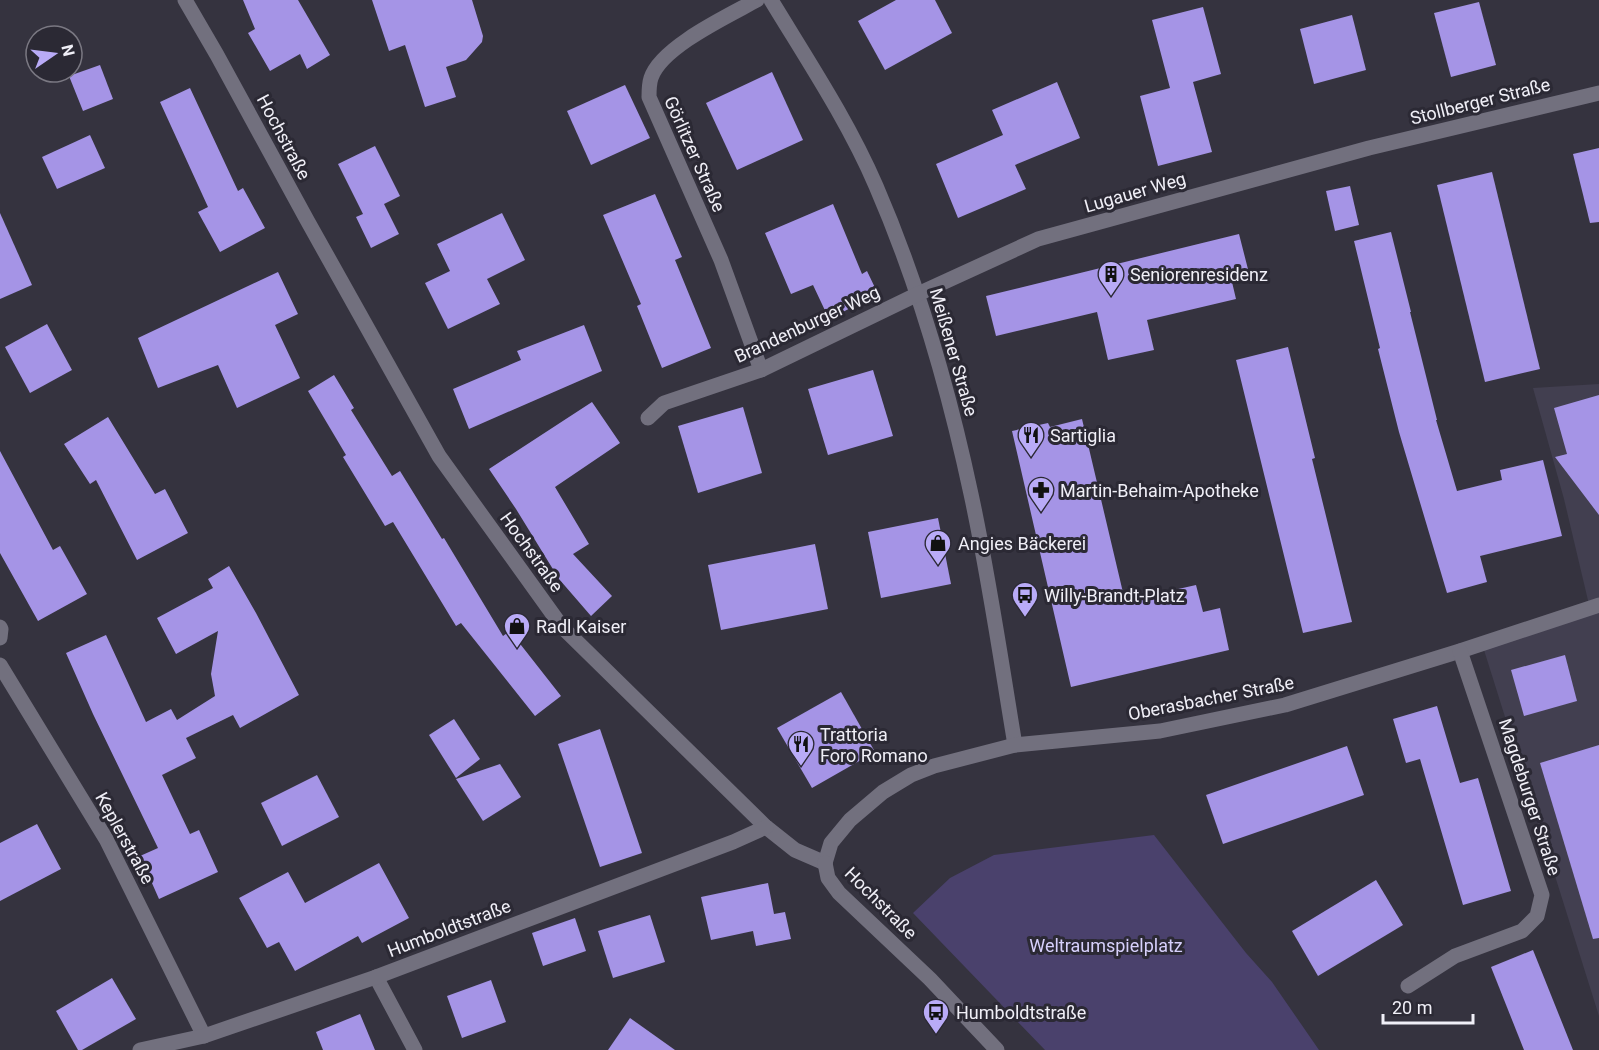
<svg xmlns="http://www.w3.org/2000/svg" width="1599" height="1050" font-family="Roboto,sans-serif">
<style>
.built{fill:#423f50}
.green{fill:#4a416c}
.building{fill:#a594e6}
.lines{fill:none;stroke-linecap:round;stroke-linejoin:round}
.minor{stroke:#72707e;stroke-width:15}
.labels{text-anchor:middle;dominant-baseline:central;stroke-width:6;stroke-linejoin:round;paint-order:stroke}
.street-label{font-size:18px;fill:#f0eff7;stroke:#2b2934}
.poi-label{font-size:18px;fill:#f0eff7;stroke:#2b2934;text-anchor:start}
.park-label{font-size:18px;fill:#d7d0fc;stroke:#2b2934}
</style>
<rect width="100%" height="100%" fill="#35333f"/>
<path class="built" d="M1599 384V1016L1484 650 1591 613 1564 499 1533 388Z"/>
<path class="green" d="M1154 835 1246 953 1272 982 1319 1050H1045L913 913 950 878 994 855Z"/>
<g class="building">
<path d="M243 0H298L330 55 307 69 300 54 270 71 248 33 255 29Z"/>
<path d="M372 0H472L483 36 482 42 466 60 446 67 456 97 425 107 405 45 389 51Z"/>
<path d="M896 0H935L952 33 885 70 858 21Z"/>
<path d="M1479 2 1496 65 1451 77 1434 13Z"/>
<path d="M1203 7 1221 74 1193 82 1212 152 1158 166 1140 96 1170 88 1152 20Z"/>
<path d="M1352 15 1366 70 1314 84 1300 29Z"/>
<path d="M100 65 113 99 83 111 69 76Z"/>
<path d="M772 72 803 140 737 170 706 103Z"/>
<path d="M1057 82 1080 138 1015 165 1026 189 958 218 936 164 1003 135 992 110Z"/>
<path d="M625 85 650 138 591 165 567 111Z"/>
<path d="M190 88 238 191 243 188 265 228 220 252 198 212 208 207 160 102Z"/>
<path d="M90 135 105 168 57 189 42 157Z"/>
<path d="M375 146 400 196 384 204 399 234 371 248 356 217 363 214 338 164Z"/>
<path d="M1599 148V222L1590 223 1573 154Z"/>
<path d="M1492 172 1540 369 1485 382 1437 185Z"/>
<path d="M1350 186 1359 225 1335 231 1326 191Z"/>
<path d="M655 194 682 257 675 260 711 348 662 368 637 306 641 304 603 215Z"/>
<path d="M833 204 862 274 867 271 878 294 829 319 813 285 791 294 765 233Z"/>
<path d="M0 213 32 285 0 299Z"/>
<path d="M502 213 525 260 487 279 500 304 448 329 425 283 450 271 437 244Z"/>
<path d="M1391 232 1411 312H1410L1437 420H1436L1457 491 1502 480 1500 470 1543 460 1562 536 1480 556 1487 582 1447 593 1399 432 1378 349 1380 348 1354 241Z"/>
<path d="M1239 234 1250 277 1232 282 1236 299 1147 320 1154 350 1108 360 1097 312 996 336 986 296Z"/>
<path d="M278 272 298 314 275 325 300 378 237 408 218 365 158 388 138 338Z"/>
<path d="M47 324 72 370 30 393 5 347Z"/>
<path d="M584 325 602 371 469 429 453 389 521 360 517 351Z"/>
<path d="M1288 347 1315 458 1312 459 1352 622 1303 633 1236 360Z"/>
<path d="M873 370 893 436 828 455 808 389Z"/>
<path d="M334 375 354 408 351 410 392 476 400 471 442 539 444 538 503 636 510 631 561 696 535 716 461 623 456 626 393 522 385 526 343 457 346 455 308 391Z"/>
<path d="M1599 395V515L1555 457 1567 454 1554 408Z"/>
<path d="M592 402 620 443 555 487 589 544 573 554 612 596 591 616 559 579 516 509 489 469Z"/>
<path d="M743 407 762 473 698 493 678 426Z"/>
<path d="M108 417 155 494 165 489 188 533 137 560 96 480 90 484 64 444Z"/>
<path d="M1082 419 1125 601 1196 585 1203 612 1220 608 1229 650 1071 687 1012 431 1048 423 1050 427Z"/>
<path d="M0 451 53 550 60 546 87 594 38 621 0 553Z"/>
<path d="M938 518 951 584 881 598 868 532Z"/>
<path d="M815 544 828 609 721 630 708 565Z"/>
<path d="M229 566 256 613 299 695 240 728 233 715 186 738 196 758 162 775 190 834 199 830 218 872 159 899 140 856 158 848 93 714 66 653 106 635 146 722 171 709 177 720 215 696 211 674 218 631 176 654 157 618 213 588 208 579Z"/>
<path d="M1565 655 1577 701 1524 716 1511 670Z"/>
<path d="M841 692 875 752 812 788 777 728Z"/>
<path d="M1437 706 1460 783 1478 778 1511 891 1463 905 1420 759 1406 763 1393 719Z"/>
<path d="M454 719 480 759 456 778 429 735Z"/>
<path d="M600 729 642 853 600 867 558 744Z"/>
<path d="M1599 745V938L1593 939 1540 763Z"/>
<path d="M1347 746 1364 795 1223 844 1206 795Z"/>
<path d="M500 764 521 797 483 821 456 779Z"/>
<path d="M317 775 339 817 282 846 261 803Z"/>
<path d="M37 824 61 869 0 901V843Z"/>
<path d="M379 863 409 918 362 943 358 936 295 971 279 942 267 948 239 898 288 872 305 903Z"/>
<path d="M1376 880 1403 925 1318 976 1292 931Z"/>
<path d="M768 883 774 914 785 912 791 939 756 946 753 931 711 940 701 897Z"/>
<path d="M650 915 665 962 613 978 598 931Z"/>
<path d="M575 918 586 951 543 966 532 933Z"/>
<path d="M1533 950 1573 1050H1524L1491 967Z"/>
<path d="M112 978 136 1019 82 1050H78L56 1011Z"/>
<path d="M491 980 506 1022 462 1038 447 996Z"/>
<path d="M360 1014 375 1050H323L316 1032Z"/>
<path d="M630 1018 675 1050H608Z"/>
</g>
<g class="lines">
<g class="minor">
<path d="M185 0 217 55 307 220 439 456 562 627 766 827 795 850 825 863"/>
<path d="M757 0C728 16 661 47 651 78 649 84 649 91 649 97L721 260 761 370"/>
<path d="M771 0C808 61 848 121 876 186 918 283 949 391 971 494 989 577 1001 661 1015 745"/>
<path d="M648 418 664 403 761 370 918 294 1038 239 1369 148 1599 93"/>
<path d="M0 627 1 629 0 638"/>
<path d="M0 665 106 839 204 1036"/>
<path d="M825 863 831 843 850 820 883 792 911 775 934 766 1015 745 1160 731 1285 705 1460 651 1599 605"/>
<path d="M825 863 828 878 839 893 930 979 997 1050"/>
<path d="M376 977 415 1050"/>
<path d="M1408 986 1455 956 1522 931 1537 916 1542 895 1460 651"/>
<path d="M140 1050 204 1036 376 977 733 842 766 827"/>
</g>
</g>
<defs>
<g id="building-pin" transform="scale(1.35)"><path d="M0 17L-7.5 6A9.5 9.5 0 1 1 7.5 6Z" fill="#b9abf7" stroke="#2b2934"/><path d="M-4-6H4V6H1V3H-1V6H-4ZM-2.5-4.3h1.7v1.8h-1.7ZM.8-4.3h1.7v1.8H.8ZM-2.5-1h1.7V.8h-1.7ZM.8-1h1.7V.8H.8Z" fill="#111"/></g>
<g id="restaurant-pin" transform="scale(1.35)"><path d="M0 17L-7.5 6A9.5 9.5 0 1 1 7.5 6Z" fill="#b9abf7" stroke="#2b2934"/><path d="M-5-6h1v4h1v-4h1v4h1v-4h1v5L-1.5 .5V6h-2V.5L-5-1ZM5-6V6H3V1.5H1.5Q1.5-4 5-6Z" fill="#111"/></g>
<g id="pharmacy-pin" transform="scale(1.35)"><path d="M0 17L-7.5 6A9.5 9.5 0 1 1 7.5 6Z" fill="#b9abf7" stroke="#2b2934"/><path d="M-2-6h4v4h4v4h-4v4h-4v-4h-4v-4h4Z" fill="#111"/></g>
<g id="shop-pin" transform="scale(1.35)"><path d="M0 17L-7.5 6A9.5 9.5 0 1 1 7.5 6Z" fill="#b9abf7" stroke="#2b2934"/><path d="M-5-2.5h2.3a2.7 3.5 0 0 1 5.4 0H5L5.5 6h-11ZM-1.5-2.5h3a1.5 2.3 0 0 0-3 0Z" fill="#111"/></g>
<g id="bus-pin" transform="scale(1.35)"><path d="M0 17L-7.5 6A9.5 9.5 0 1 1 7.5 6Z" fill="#b9abf7" stroke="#2b2934"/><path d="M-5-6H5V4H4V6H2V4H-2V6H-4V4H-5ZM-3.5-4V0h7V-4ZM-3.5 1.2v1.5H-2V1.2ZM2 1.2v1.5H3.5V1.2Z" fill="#111"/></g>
</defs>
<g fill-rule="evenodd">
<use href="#building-pin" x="1111" y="274"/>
<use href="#restaurant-pin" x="1031" y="435"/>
<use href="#pharmacy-pin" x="1041" y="490"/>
<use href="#shop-pin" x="938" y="543"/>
<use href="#bus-pin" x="1025" y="595"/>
<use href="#shop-pin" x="517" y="626"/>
<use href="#restaurant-pin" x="801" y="744"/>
<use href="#bus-pin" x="936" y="1012"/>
</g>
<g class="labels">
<g class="street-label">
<text transform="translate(1480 101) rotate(-14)">Stollberger Straße</text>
<text transform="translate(284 137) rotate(62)">Hochstraße</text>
<text transform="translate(695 154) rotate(66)">Görlitzer Straße</text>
<text transform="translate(1135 192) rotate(-16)">Lugauer Weg</text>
<text transform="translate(807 324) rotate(-25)">Brandenburger Weg</text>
<text transform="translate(954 352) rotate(74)">Meißener Straße</text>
<text transform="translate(532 552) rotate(54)">Hochstraße</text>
<text transform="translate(1211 698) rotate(-11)">Oberasbacher Straße</text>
<text transform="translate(1530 797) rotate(72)">Magdeburger Straße</text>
<text transform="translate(125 838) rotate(61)">Keplerstraße</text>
<text transform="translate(881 903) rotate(45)">Hochstraße</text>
<text transform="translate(449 928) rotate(-21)">Humboldtstraße</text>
</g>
<g class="poi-label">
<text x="1130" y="274">Seniorenresidenz</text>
<text x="1050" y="435">Sartiglia</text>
<text x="1060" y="490">Martin-Behaim-Apotheke</text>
<text x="958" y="543">Angies Bäckerei</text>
<text x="1044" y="595">Willy-Brandt-Platz</text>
<text x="536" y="626">Radl Kaiser</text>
<text x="820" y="734">Trattoria<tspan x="820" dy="21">Foro Romano</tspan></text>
<text x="956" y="1012">Humboldtstraße</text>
</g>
<g class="park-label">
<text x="1106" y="945">Weltraumspielplatz</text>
</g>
</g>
<g transform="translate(54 54) rotate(76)"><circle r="28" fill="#2b2934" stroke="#7a7882" stroke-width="1.5"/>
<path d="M0-4.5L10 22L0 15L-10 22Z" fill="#b9abf7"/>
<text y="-9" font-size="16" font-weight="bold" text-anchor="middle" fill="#f0eff7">N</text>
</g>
<path d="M1383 1014v9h90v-9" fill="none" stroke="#f0eff7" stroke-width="3"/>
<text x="1392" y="1014" font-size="18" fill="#f0eff7" stroke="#2b2934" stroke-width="4.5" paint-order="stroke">20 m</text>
</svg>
